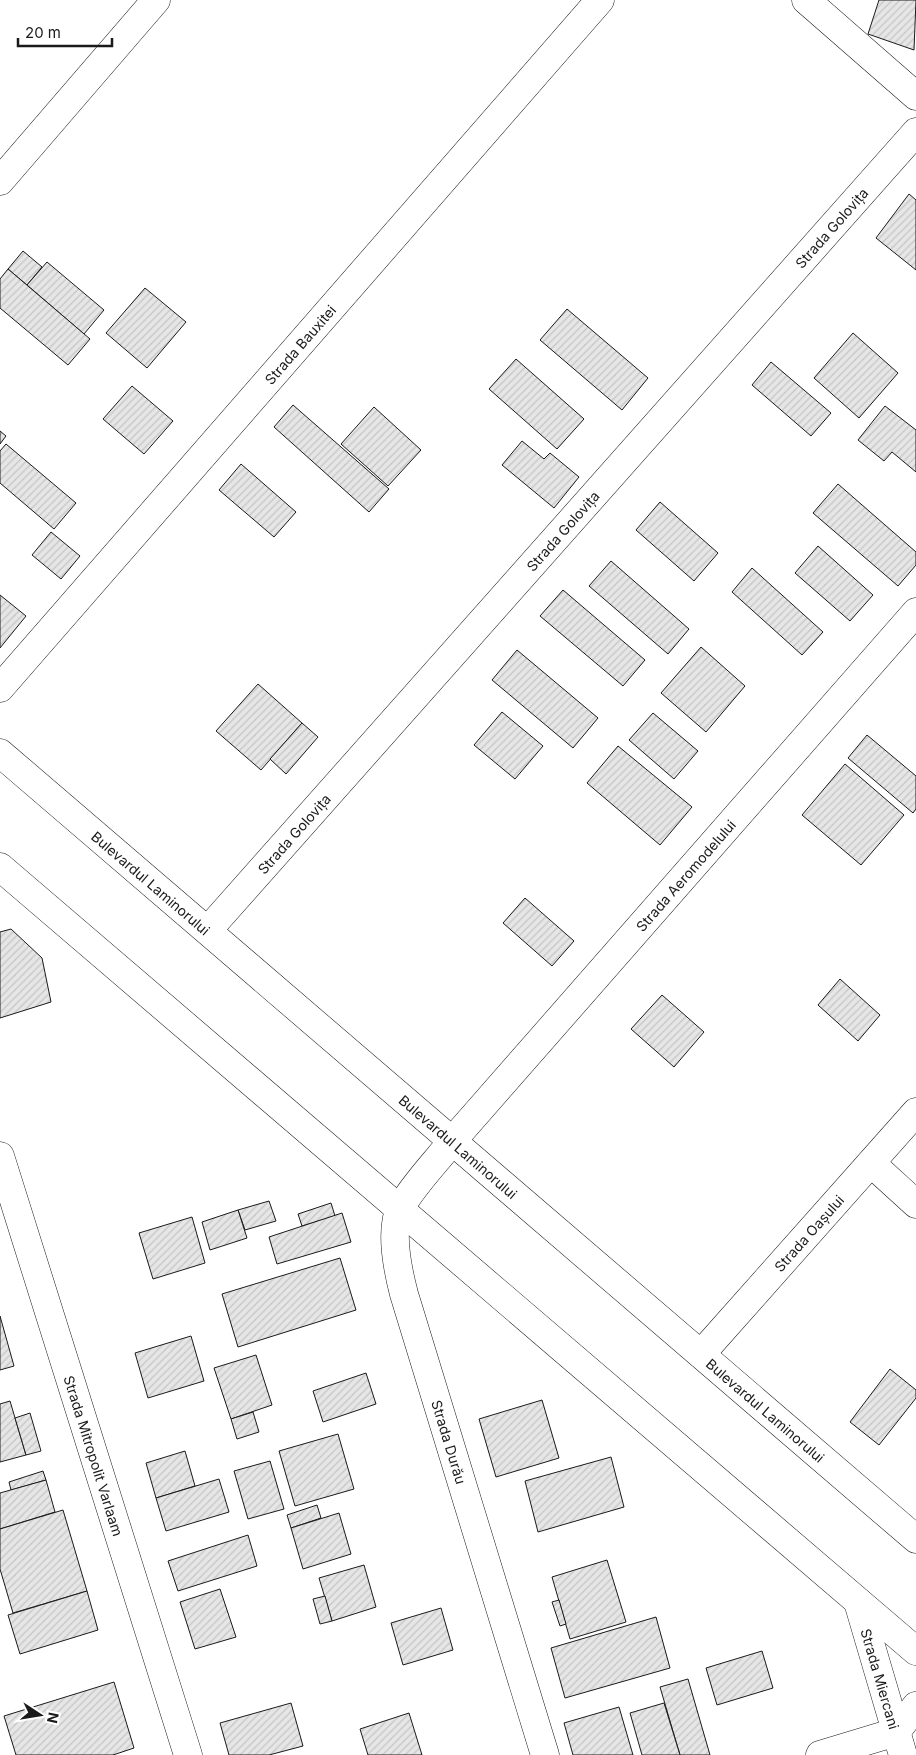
<svg xmlns="http://www.w3.org/2000/svg" width="916" height="1755" font-family="Inter,sans-serif">
<style>
.building{fill:url(#building-hatch);stroke:#1a1a1a}
.lines{fill:none;stroke-linecap:round;stroke-linejoin:round}
.minor-casing{stroke:#1a1a1a;stroke-width:29}
.minor{stroke:#fff;stroke-width:28}
.labels{text-anchor:middle;dominant-baseline:central;stroke-width:4;stroke-linejoin:round;paint-order:stroke}
.street-label{font-size:14px;fill:#1a1a1a;stroke:#fff}
</style>
<defs>
<pattern id="building-hatch" width="6" height="6" patternUnits="userSpaceOnUse" patternTransform="scale(1.25)"><rect width="6" height="6" fill="#e6e6e6"/><path d="M-1 1l2-2M0 6l6-6M5 7l2-2" fill="none" stroke="#c5c5c5"/></pattern>
</defs>
<rect width="100%" height="100%" fill="#fff"/>
<g class="building">
<path d="M879 0H916L914 50 868 34Z"/>
<path d="M909 194 916 200V270L876 238Z"/>
<path d="M23 251 42 267 27 285 8 269Z"/>
<path d="M47 262 104 310 84 334 27 285Z"/>
<path d="M8 269 90 339 68 365 0 308V279Z"/>
<path d="M145 288 186 322 147 368 106 333Z"/>
<path d="M567 309 648 378 622 410 540 340Z"/>
<path d="M853 333 898 373 859 418 814 378Z"/>
<path d="M516 359 584 419 557 449 489 389Z"/>
<path d="M771 362 831 413 811 436 752 385Z"/>
<path d="M132 386 173 421 144 454 103 419Z"/>
<path d="M293 405 389 489 369 512 274 427Z"/>
<path d="M885 406 916 430V472L892 452 884 461 858 440Z"/>
<path d="M374 407 421 450 388 486 341 444Z"/>
<path d="M0 431 6 436 0 444Z"/>
<path d="M522 441 544 459 550 453 579 477 554 508 502 465Z"/>
<path d="M6 444 76 503 54 529 0 483V451Z"/>
<path d="M241 464 296 512 274 537 219 490Z"/>
<path d="M838 484 916 552V565L898 586 813 513Z"/>
<path d="M660 502 718 553 694 581 636 530Z"/>
<path d="M51 532 80 556 61 579 32 555Z"/>
<path d="M818 546 873 595 850 621 795 573Z"/>
<path d="M611 561 689 629 668 654 589 586Z"/>
<path d="M752 568 823 632 802 655 732 592Z"/>
<path d="M563 590 645 660 623 686 540 616Z"/>
<path d="M0 595 26 616 0 648Z"/>
<path d="M701 647 745 686 706 732 661 693Z"/>
<path d="M517 650 598 718 573 748 492 680Z"/>
<path d="M258 684 302 723 261 770 216 731Z"/>
<path d="M502 712 543 746 515 779 474 745Z"/>
<path d="M653 713 698 751 674 779 629 740Z"/>
<path d="M302 723 318 737 286 774 270 759Z"/>
<path d="M867 735 916 776V809L913 813 848 758Z"/>
<path d="M618 746 692 807 660 845 587 783Z"/>
<path d="M845 764 904 815 861 865 802 815Z"/>
<path d="M525 898 574 941 552 966 503 923Z"/>
<path d="M11 929 42 958 51 1002 0 1018V932Z"/>
<path d="M840 979 880 1015 858 1041 818 1005Z"/>
<path d="M662 995 704 1032 674 1067 631 1029Z"/>
<path d="M269 1201 276 1221 245 1230 238 1210Z"/>
<path d="M331 1203 335 1216 302 1226 298 1214Z"/>
<path d="M238 1210 247 1238 210 1250 202 1222Z"/>
<path d="M342 1213 351 1242 277 1264 269 1237Z"/>
<path d="M192 1217 205 1263 153 1279 139 1233Z"/>
<path d="M340 1258 356 1310 238 1347 222 1294Z"/>
<path d="M0 1316 14 1366 0 1370Z"/>
<path d="M191 1336 204 1381 148 1398 135 1353Z"/>
<path d="M256 1355 272 1405 231 1419 214 1368Z"/>
<path d="M890 1369 916 1390V1398L879 1445 850 1422Z"/>
<path d="M366 1373 376 1404 323 1422 313 1391Z"/>
<path d="M542 1400 559 1458 496 1477 479 1419Z"/>
<path d="M10 1401 26 1455 0 1462V1404Z"/>
<path d="M253 1412 259 1432 237 1439 231 1419Z"/>
<path d="M30 1413 41 1451 26 1455 15 1418Z"/>
<path d="M338 1434 354 1489 295 1506 279 1451Z"/>
<path d="M185 1451 195 1486 156 1498 146 1463Z"/>
<path d="M611 1457 624 1507 538 1532 525 1481Z"/>
<path d="M270 1461 284 1509 248 1519 234 1471Z"/>
<path d="M43 1471 46 1480 11 1490 9 1482Z"/>
<path d="M219 1479 229 1512 166 1531 156 1498Z"/>
<path d="M46 1480 55 1512 0 1529V1493Z"/>
<path d="M317 1505 321 1518 291 1528 287 1515Z"/>
<path d="M63 1510 87 1591 13 1613 0 1569V1529Z"/>
<path d="M339 1513 351 1554 303 1569 291 1528Z"/>
<path d="M248 1535 257 1566 178 1591 168 1561Z"/>
<path d="M607 1560 626 1622 570 1639 552 1577Z"/>
<path d="M364 1565 376 1607 332 1621 319 1578Z"/>
<path d="M220 1589 236 1637 195 1649 180 1602Z"/>
<path d="M87 1591 98 1630 20 1654 8 1615Z"/>
<path d="M325 1596 332 1621 320 1624 313 1599Z"/>
<path d="M559 1600 566 1624 560 1626 552 1602Z"/>
<path d="M441 1608 453 1650 403 1665 391 1623Z"/>
<path d="M656 1617 670 1668 565 1698 551 1648Z"/>
<path d="M762 1651 773 1688 717 1705 706 1668Z"/>
<path d="M688 1679 710 1755H680L660 1687Z"/>
<path d="M114 1682 134 1748 113 1755H16L4 1716Z"/>
<path d="M291 1703 303 1746 269 1755H229L220 1723Z"/>
<path d="M664 1703 680 1755H642L630 1713Z"/>
<path d="M619 1707 633 1755H573L564 1723Z"/>
<path d="M409 1713 422 1755H368L360 1729Z"/>
</g>
<g class="lines">
<g class="minor-casing">
<g id="minor">
<path d="M806 0 916 96"/>
<path d="M0 181 156 0"/>
<path id="s1" d="M0 688 600 0"/>
<path id="s2" d="M0 753 916 1539"/>
<path d="M0 867 916 1651"/>
<path id="s3" d="M208 930 916 132"/>
<path id="s4" d="M0 1156 188 1755"/>
<path d="M871 1163 916 1204"/>
<path id="s5" d="M701 1354 916 1112"/>
<path id="s6" d="M858 1602 903 1755"/>
<path id="s7" d="M545 1755 404 1294C398 1271 389 1229 401 1207 414 1184 437 1161 453 1140L916 612"/>
<path d="M820 1755 896 1732 916 1706"/>
</g>
</g>
<use href="#minor" class="minor"/>
</g>
<g class="labels">
<g class="street-label">
<text stroke="none"><textPath href="#s3" startOffset="939">Strada Golovița</textPath></text>
<text stroke="none"><textPath href="#s1" startOffset="456">Strada Bauxitei</textPath></text>
<text stroke="none"><textPath href="#s3" startOffset="534">Strada Golovița</textPath></text>
<text stroke="none"><textPath href="#s3" startOffset="129">Strada Golovița</textPath></text>
<text stroke="none"><textPath href="#s7" startOffset="1008">Strada Aeromodelului</textPath></text>
<text stroke="none"><textPath href="#s2" startOffset="199">Bulevardul Laminorului</textPath></text>
<text stroke="none"><textPath href="#s2" startOffset="604">Bulevardul Laminorului</textPath></text>
<text stroke="none"><textPath href="#s5" startOffset="162">Strada Oașului</textPath></text>
<text stroke="none"><textPath href="#s2" startOffset="1009">Bulevardul Laminorului</textPath></text>
<text transform="translate(449 1442) rotate(73)">Strada Durău</text>
<text stroke="none"><textPath href="#s4" startOffset="314">Strada Mitropolit Varlaam</textPath></text>
<text stroke="none"><textPath href="#s6" startOffset="80">Strada Miercani</textPath></text>
</g>
</g>
<g transform="translate(40 1715) rotate(102)" stroke="#ffffff" stroke-width="4" paint-order="stroke">
<path d="M0-4L9 19L0 12L-9 19Z" fill="#1a1a1a"/>
<text y="-8" font-size="14" font-weight="bold" text-anchor="middle" fill="#1a1a1a">N</text>
</g>
<path d="M18 38v8h94v-8" fill="none" stroke="#1a1a1a" stroke-width="2.5"/>
<text x="25" y="38" font-size="15" fill="#1a1a1a" stroke="#ffffff" stroke-width="4" paint-order="stroke">20 m</text>
</svg>
